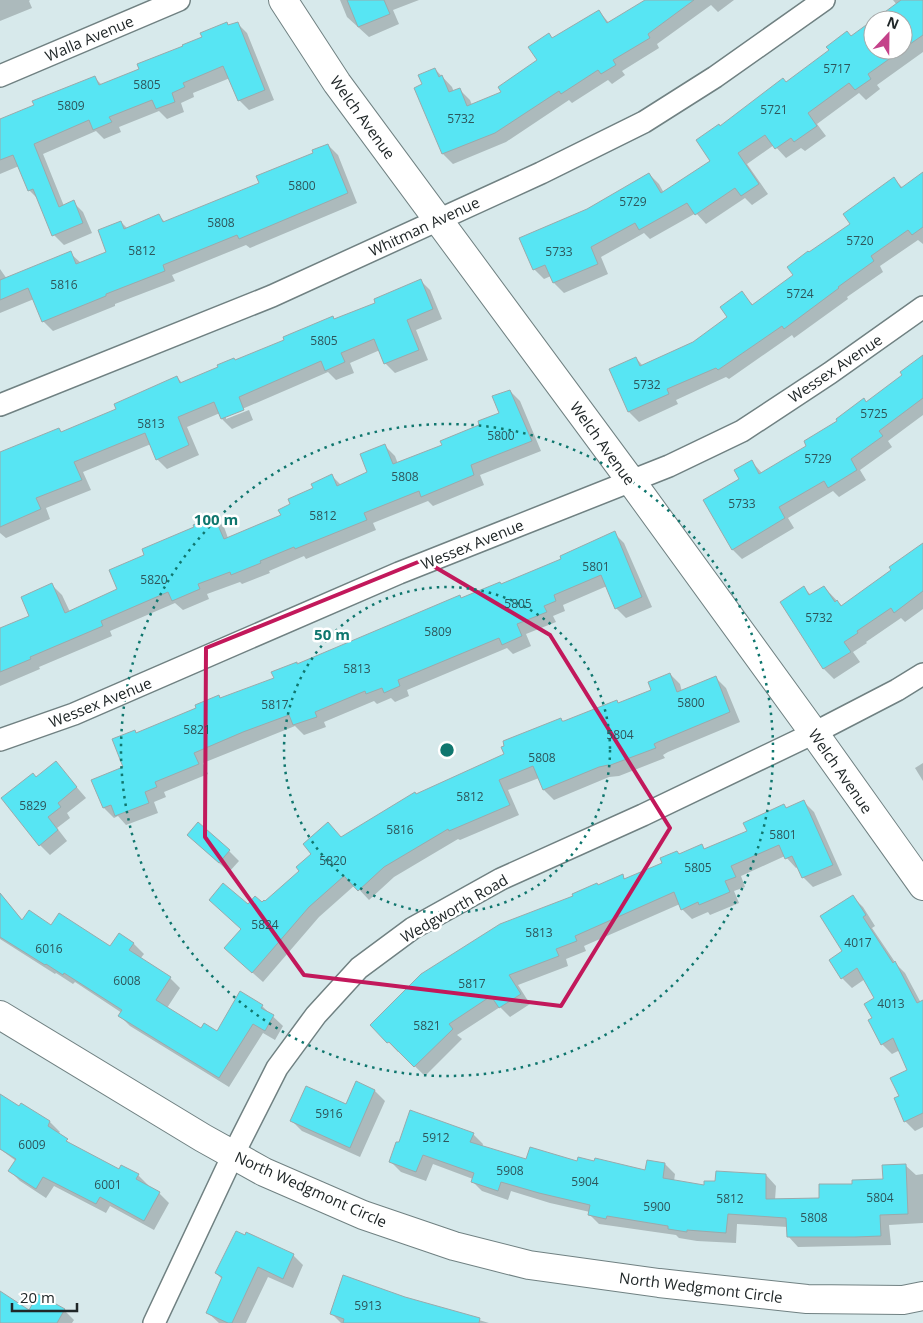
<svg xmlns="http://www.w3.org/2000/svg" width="923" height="1323" font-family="'Open Sans',sans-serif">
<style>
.shadow{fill:#0003}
.building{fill:#57e5f3;stroke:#99aaac}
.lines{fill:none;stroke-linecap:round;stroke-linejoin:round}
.street-casing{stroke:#708182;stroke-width:24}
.secondary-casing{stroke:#708182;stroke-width:30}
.street{stroke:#fff;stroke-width:21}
.secondary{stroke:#fff;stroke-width:28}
.marked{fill:none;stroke:#c2185b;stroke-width:4;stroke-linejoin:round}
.ring{fill:none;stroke:#0f766e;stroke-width:2.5;stroke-dasharray:2.5 5}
.labels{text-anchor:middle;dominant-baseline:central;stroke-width:5;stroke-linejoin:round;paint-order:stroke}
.number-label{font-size:12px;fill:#2e565b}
.street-label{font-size:15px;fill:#202728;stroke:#fff}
.centre{fill:#0f766e;stroke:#fff;stroke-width:2.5}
.ring-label{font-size:15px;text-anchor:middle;font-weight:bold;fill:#0f766e;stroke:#fff;stroke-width:5;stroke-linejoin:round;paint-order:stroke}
</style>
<rect width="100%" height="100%" fill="#d7e9eb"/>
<g class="shadow">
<path d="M0 0H30L29 1 32 8 0 21Z"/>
<path d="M340 0H419L393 10 399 24 369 37 347 17Z"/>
<path d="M648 0H734L718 12 711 5 657 44 659 48 622 71 625 75 612 84 608 80 572 103 569 100 506 142 453 164 443 154 416 88 424 85 435 69 452 87 454 92 460 90 470 100 472 105 503 92 539 61 552 39 599 11 609 23Z"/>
<path d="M893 0H923V52L877 85 880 89 866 100 859 93 817 124 826 136 805 151 801 148 786 158 774 145 747 164 768 194 752 205 745 198 706 224 696 213 650 239 644 233 601 257 608 274 564 293 554 283 551 276 544 279 534 269 588 210 649 174 659 184 664 193 711 161 720 127 787 83 873 22V50H903V20H876L897 5Z"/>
<path d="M227 23 229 26 237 23 247 33 274 100 249 110 239 100 230 78 193 93 194 97 181 103 184 112 167 119 159 111 119 127 121 132 104 139 96 131 43 154 64 206 73 202 83 212 92 233 64 245 54 235 40 201 29 190 19 166 0 174V120L36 106 95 78 102 85 140 70 204 37Z"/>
<path d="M328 145 338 155 357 203 250 248 246 245 172 275 175 281 115 304V306L53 331 43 321 34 299 0 313V269L7 279 70 253 81 263 108 252 121 222 128 229 159 216 166 223 261 183Z"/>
<path d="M923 173V244L918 240 880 266 883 272 847 297 848 299 794 338 792 335 729 379 726 377 676 400 678 404 639 422 629 412 610 370 636 358 643 366 694 343 728 317 742 293 753 305 794 275 809 254 852 225 894 179 903 188Z"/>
<path d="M420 280 430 290 442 319 416 330 428 360 395 373 385 363 380 350 350 363 354 373 336 380 328 372 226 416V419L249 410 253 420 232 429 222 419 220 413 187 427 199 455 167 469 157 459 151 444 83 472 91 490 46 508 50 519 6 538 0 533V454L59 429 62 433 118 410 177 377 183 384 286 341 332 317 335 320 377 303Z"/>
<path d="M923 357V415L888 441 892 447 860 470 866 480 839 497 833 491 788 518 794 528 742 559 732 549 741 480 752 462 762 473 808 446 904 376Z"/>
<path d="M510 391 520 401 541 451 480 475 484 485 433 506 428 501 373 523 376 530 306 559 304 556 269 571 270 573 242 584 240 582 207 594 209 599 183 610 175 603 110 631 112 636 39 667 40 669 0 686V630L31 617 52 585 62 595 70 612 119 590 146 556 214 517 224 527 228 538 282 516 332 476 341 485 369 473 385 446 395 456 398 464 444 446 481 426 500 413Z"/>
<path d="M614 533 624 543 652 607 626 618 616 608 607 586 563 605 565 611 553 616 556 622 526 634 531 646 513 654 507 648 407 690 409 696 395 702 391 698 377 704 374 701 324 722 326 727 304 735 295 726 203 763 208 774 164 792 166 797 154 802 158 813 126 825 118 816 114 818 104 808 93 780 125 768 137 734 197 708 219 696 221 699 275 679 297 664 298 665 460 596 462 599 502 585 563 560Z"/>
<path d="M923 554V609L905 622 901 618 866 642 867 643 853 652 860 662 834 679 824 669 781 602 804 588 811 595 824 587 842 606Z"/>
<path d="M670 674 680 684 682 692 716 678 726 688 740 722 668 752 663 755 665 758 619 776 609 777 554 800 544 790 539 778 508 790 519 815 460 840 458 839 394 877 369 900 355 885 319 917 263 982 236 958 248 906 265 903 341 838 416 795 506 755 560 719 564 723 653 691Z"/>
<path d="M56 763 86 798 67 813 70 818 57 828 67 841 50 855 40 845 36 778Z"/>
<path d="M923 763V781L915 768Z"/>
<path d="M804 802 814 812 842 875 813 887 803 877 798 867 796 868 785 856 741 876 745 887 734 891 739 903 710 915 708 912 692 919 682 909 680 904 584 946 586 951 566 959 568 966 518 985 530 1004 510 1017 500 1007 457 1035 462 1039 425 1076 399 1051 398 1052 372 1025 575 897 622 876 626 880 702 846 705 850 749 832 787 809Z"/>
<path d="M199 845 229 851 239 861 229 872Z"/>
<path d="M0 893 23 921 52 926 111 948 119 935 134 944 144 954 140 959 170 978 180 988 167 1008 201 1029 217 1033 262 1006 283 1026 275 1040 263 1033 229 1087 130 1026 120 1016 122 1013 75 982 73 984 56 973 55 974 0 939Z"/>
<path d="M853 897 863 907 875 926 872 928 897 965 905 973 921 1003H923V1127L915 1131 905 1121 909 1071 900 1050 892 1054 882 1044 873 1019 875 999 865 979 852 988 842 978 844 951Z"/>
<path d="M357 1083 375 1091 385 1101 360 1157 302 1131 292 1121 346 1105Z"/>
<path d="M0 1097 19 1108 22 1104 50 1122 60 1132 58 1134 73 1146 119 1171 122 1166 138 1175 148 1185V1187L159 1193 169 1203 154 1230 110 1206 106 1213 54 1186 46 1198 20 1181 10 1171 16 1161 0 1149Z"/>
<path d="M473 1134 483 1144 482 1147 527 1161 577 1163 646 1172 665 1164 675 1174 674 1181 705 1186 716 1183 766 1175 776 1186 775 1200 820 1199 853 1185 885 1180 905 1165 916 1175 923 1174V1223L889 1225 891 1245 798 1247 788 1236V1227L737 1224 736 1243 697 1241 679 1238 676 1235 599 1224 589 1214 590 1212 550 1203 511 1191 508 1200 482 1191 472 1181 473 1179 433 1164 426 1181 401 1172 391 1162Z"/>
<path d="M293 1255 303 1265 293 1288 268 1277 246 1323H219L207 1312 223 1280 216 1273Z"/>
<path d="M0 1293 29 1312 64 1310 74 1320 72 1323H0Z"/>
<path d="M405 1298 489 1323H341L331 1313Z"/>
</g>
<g class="building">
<path d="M347 0H384L390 14 358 27Z"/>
<path d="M645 0H694L648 34 650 38 613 60 616 65 601 74 598 70 561 94 559 91 495 133 442 154 414 88 422 84 418 75 435 68 439 77 442 75 449 92 460 88 467 106 501 92 498 87 537 60 528 47 549 33 552 38 599 10 607 23Z"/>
<path d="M901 0H923V35L903 49V20H874Z"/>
<path d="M873 20V50H902L868 74 871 79 855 90 849 83 808 113 817 126 794 142 791 138 775 149 765 135 738 153 759 184 741 196 735 188 695 215 687 203 639 230 635 223 591 247 598 264 553 283 545 265 533 270 519 238 587 209 649 173 661 193 710 161 696 140 719 124 720 126 783 78 786 82 829 50 826 47 847 31 851 36Z"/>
<path d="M227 22 228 25 238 22 265 90 238 101 223 66 183 83 185 87 172 93 175 102 156 109 152 100 109 117 112 122 93 130 89 120 34 144 59 207 74 200 83 223 52 236 33 189 28 191 13 155 0 160V119L34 105 32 101 95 76 99 85 139 69 137 64 183 46 182 45 202 37 200 33Z"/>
<path d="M328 144 348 193 239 239 237 235 163 265 165 271 106 294V296L42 322 28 288 0 300V280L71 251 76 264 106 252 98 230 121 221 124 229 159 214 163 222 259 183 256 176 313 153 312 150Z"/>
<path d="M923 172V227L912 235 908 230 871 256 874 261 838 287 839 288 784 329 782 326 718 370 716 368 667 389 669 394 628 412 609 369 636 357 640 366 693 342 727 317 720 307 742 291 752 305 793 275 787 267 808 251 809 252 850 224 843 214 894 177 901 188Z"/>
<path d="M421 279 433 309 407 320 419 350 384 364 374 339 341 353 345 362 325 371 321 361 239 397 244 410 221 419 214 402 178 417 189 445 156 460 145 433 74 462 82 480 36 498 41 509 0 527V452L59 428 61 432 116 409 114 404 177 376 180 383 218 367 217 365 234 358 235 360 284 340 283 337 333 316 334 319 375 303 374 299Z"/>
<path d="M923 355V398L879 431 883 436 851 459 857 470 828 488 824 481 779 507 785 518 732 550 703 500 739 479 734 470 752 460 759 474 806 446 804 441 837 421 836 419 864 398 866 402 902 375 900 372Z"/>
<path d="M510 390 532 441 471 465 474 475 421 497 419 491 364 513 367 520 295 549 294 547 260 561 261 563 231 575 230 572 198 584 200 589 172 601 168 592 101 621 103 626 30 657 31 659 0 672V628L29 616 21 597 52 583 65 613 117 589 109 570 144 555 142 549 194 527 193 525 214 516 224 539 281 515 278 510 290 504 288 499 313 488 311 484 332 474 337 486 367 472 360 454 385 444 393 464 442 445 440 441 479 425 478 421 499 413 492 396Z"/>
<path d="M615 531 642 597 615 609 601 575 554 595 556 601 544 606 547 612 517 624 522 636 502 645 499 638 398 680 400 686 384 693 382 688 366 694 365 691 315 712 317 717 293 725 289 715 243 732 194 753 199 764 155 782 157 787 145 792 149 803 115 816 111 805 103 808 91 780 123 767 112 739 135 730 136 733 196 708 195 705 219 695 220 698 274 678 271 672 297 662V664L460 595 461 598 500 582 501 584 561 559 560 556Z"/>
<path d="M923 543V591L894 613 891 608 857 631 858 633 844 642 851 652 823 669 780 602 804 586 809 595 824 586 835 602 837 600 841 606 891 570 889 567Z"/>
<path d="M670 673 677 692 716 676 730 712 658 742 654 744 656 748 608 766V765L599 767 543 790 533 766 499 780 510 805 449 831 448 829 384 867 358 891 344 876 309 907 252 973 224 948 241 929 209 900 223 883 248 904 255 896 262 902 264 900 265 901 299 871 296 867 311 854 303 844 328 822 341 837 415 792 416 794 504 754 501 747 504 746 503 741 561 718 562 721H564L617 700 618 703 651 690 648 682Z"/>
<path d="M56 761 77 787 58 803 61 807 48 817 58 830 39 846 1 798 33 773 36 777Z"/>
<path d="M804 800 833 865 802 878 792 856 785 859 779 845 731 866 736 877 725 881 730 892 699 905 698 902 681 910 674 892 575 936 577 941 556 949 559 956 509 975 521 994 499 1008 491 996 449 1024 453 1029 414 1067 389 1042 387 1043 370 1025 421 974 500 924 573 896 572 894 597 883 598 885 623 874 624 879 662 863 660 858 677 851 679 854 702 844 704 849 747 831 743 823 784 804 786 808Z"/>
<path d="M198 822 230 850 219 863 187 835Z"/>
<path d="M0 893 22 920 29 910 51 925 59 913 110 946 119 933 134 943 129 950 171 977 156 1000 201 1028 204 1023 217 1031 240 991 263 1005 261 1008 274 1015 265 1031 253 1024 219 1078 118 1016 122 1010 64 973 63 975 46 964 45 965 0 937Z"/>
<path d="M853 895 866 915 863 917 893 963 895 961 917 1003 923 1000V1113L904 1122 894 1098 899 1096 890 1078 907 1070 893 1038 881 1045 868 1020 872 1018 864 1004 874 998 857 968 841 979 829 960 842 951 820 916Z"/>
<path d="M356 1081 375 1090 350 1148 290 1121 306 1086 346 1104Z"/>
<path d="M0 1094 19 1106 21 1103 50 1121 48 1126 68 1139 66 1141 119 1169 121 1165 139 1174 136 1179 160 1192 144 1221 100 1197 96 1204 43 1177 36 1189 8 1171 16 1159 0 1149Z"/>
<path d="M410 1110 474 1133 470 1142 526 1159 530 1147 577 1161 578 1157 594 1161 595 1158 645 1170 647 1160 665 1163 663 1178 704 1185V1181H715L716 1171 766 1174V1199L819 1198V1184H852V1180L883 1179 882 1165 906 1164 908 1214 880 1215 881 1236 855 1237H787L786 1218 728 1214 726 1233 687 1230V1232L668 1229V1226L607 1216 606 1219 588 1215 590 1205 539 1193 501 1182 498 1191 471 1182 474 1173 423 1155 416 1172 389 1162 396 1142H399Z"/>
<path d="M236 1231 245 1235 246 1232 294 1254 283 1279 258 1267 232 1323H228L206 1313 222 1277 215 1273Z"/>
<path d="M343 1275 405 1297 480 1318 479 1323H343L344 1319 330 1314Z"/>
<path d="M0 1291 29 1310 38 1294 65 1309 57 1323H0Z"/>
</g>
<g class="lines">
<g class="street-casing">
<g id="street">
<path d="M0 76 179 0"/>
<path d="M0 405 272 296 541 173 644 122 715 77 824 0"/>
<path d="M0 740 74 714 399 573 669 466 742 431 830 373 923 307"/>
<path d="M154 1323 233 1155 277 1068 316 1015 359 968 413 928 501 879 643 815 814 733 897 690 923 674"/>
</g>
</g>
<g class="secondary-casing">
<g id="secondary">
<path d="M283 0 337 83 631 481 814 733 923 886"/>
<path d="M0 1015 203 1138 264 1172 363 1215 454 1246 529 1265 659 1283 807 1299 903 1300 923 1296"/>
</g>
</g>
<use href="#street" class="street"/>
<use href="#secondary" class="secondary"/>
</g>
<path class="marked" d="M423 560 550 635 670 828 561 1006 304 975 205 837 206 648Z"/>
<g class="ring">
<circle cx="447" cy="750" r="163"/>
<circle cx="447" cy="750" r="326"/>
</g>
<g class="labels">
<g class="number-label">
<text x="837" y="68">5717</text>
<text x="147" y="84">5805</text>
<text x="71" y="105">5809</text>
<text x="774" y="109">5721</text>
<text x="461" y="118">5732</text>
<text x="302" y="185">5800</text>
<text x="633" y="201">5729</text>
<text x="221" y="222">5808</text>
<text x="860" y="240">5720</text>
<text x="142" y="250">5812</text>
<text x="559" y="251">5733</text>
<text x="64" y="284">5816</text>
<text x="800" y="293">5724</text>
<text x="324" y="340">5805</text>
<text x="647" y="384">5732</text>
<text x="874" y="413">5725</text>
<text x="151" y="423">5813</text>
<text x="501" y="435">5800</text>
<text x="818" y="458">5729</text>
<text x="405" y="476">5808</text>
<text x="742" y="503">5733</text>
<text x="323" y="515">5812</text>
<text x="596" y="566">5801</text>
<text x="154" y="579">5820</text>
<text x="518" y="603">5805</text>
<text x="819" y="617">5732</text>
<text x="438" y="631">5809</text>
<text x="357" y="668">5813</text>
<text x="691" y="702">5800</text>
<text x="275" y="704">5817</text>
<text x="197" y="729">5821</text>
<text x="620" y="734">5804</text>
<text x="542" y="757">5808</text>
<text x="470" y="796">5812</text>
<text x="33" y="805">5829</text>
<text x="400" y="829">5816</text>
<text x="783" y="834">5801</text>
<text x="333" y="860">5820</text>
<text x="698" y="867">5805</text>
<text x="265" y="924">5824</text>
<text x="539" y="932">5813</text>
<text x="858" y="942">4017</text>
<text x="49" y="948">6016</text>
<text x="127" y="980">6008</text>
<text x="472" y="983">5817</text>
<text x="891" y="1003">4013</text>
<text x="427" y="1025">5821</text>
<text x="329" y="1113">5916</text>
<text x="436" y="1137">5912</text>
<text x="32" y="1144">6009</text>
<text x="510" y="1170">5908</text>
<text x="585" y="1181">5904</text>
<text x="108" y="1184">6001</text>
<text x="880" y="1197">5804</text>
<text x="730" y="1198">5812</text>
<text x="657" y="1206">5900</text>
<text x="814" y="1217">5808</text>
<text x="368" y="1305">5913</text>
</g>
<g class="street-label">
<text transform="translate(89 38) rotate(-23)">Walla Avenue</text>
<text transform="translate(363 117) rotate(54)">Welch Avenue</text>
<text transform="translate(424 226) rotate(-25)">Whitman Avenue</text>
<text transform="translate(835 368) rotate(-34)">Wessex Avenue</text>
<text transform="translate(603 443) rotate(54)">Welch Avenue</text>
<text transform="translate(472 544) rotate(-22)">Wessex Avenue</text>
<text transform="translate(100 702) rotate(-22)">Wessex Avenue</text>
<text transform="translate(841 771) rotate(55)">Welch Avenue</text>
<text transform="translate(454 908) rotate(-30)">Wedgworth Road</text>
<text transform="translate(311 1189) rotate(24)">North Wedgmont Circle</text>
<text transform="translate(701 1287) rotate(7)">North Wedgmont Circle</text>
</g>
</g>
<circle cx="447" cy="750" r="8" class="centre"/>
<g class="ring-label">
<text x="216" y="525">100 m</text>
<text x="332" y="640">50 m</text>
</g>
<g transform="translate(888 35) rotate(22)"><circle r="24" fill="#ffffff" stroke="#a6a9a9"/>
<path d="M0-4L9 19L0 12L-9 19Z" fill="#c4428a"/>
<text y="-8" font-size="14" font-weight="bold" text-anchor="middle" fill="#202728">N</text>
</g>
<path d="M12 1303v8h65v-8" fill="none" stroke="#202728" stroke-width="2.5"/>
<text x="20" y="1303" font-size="15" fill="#202728" stroke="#ffffff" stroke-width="4" paint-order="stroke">20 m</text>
</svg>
